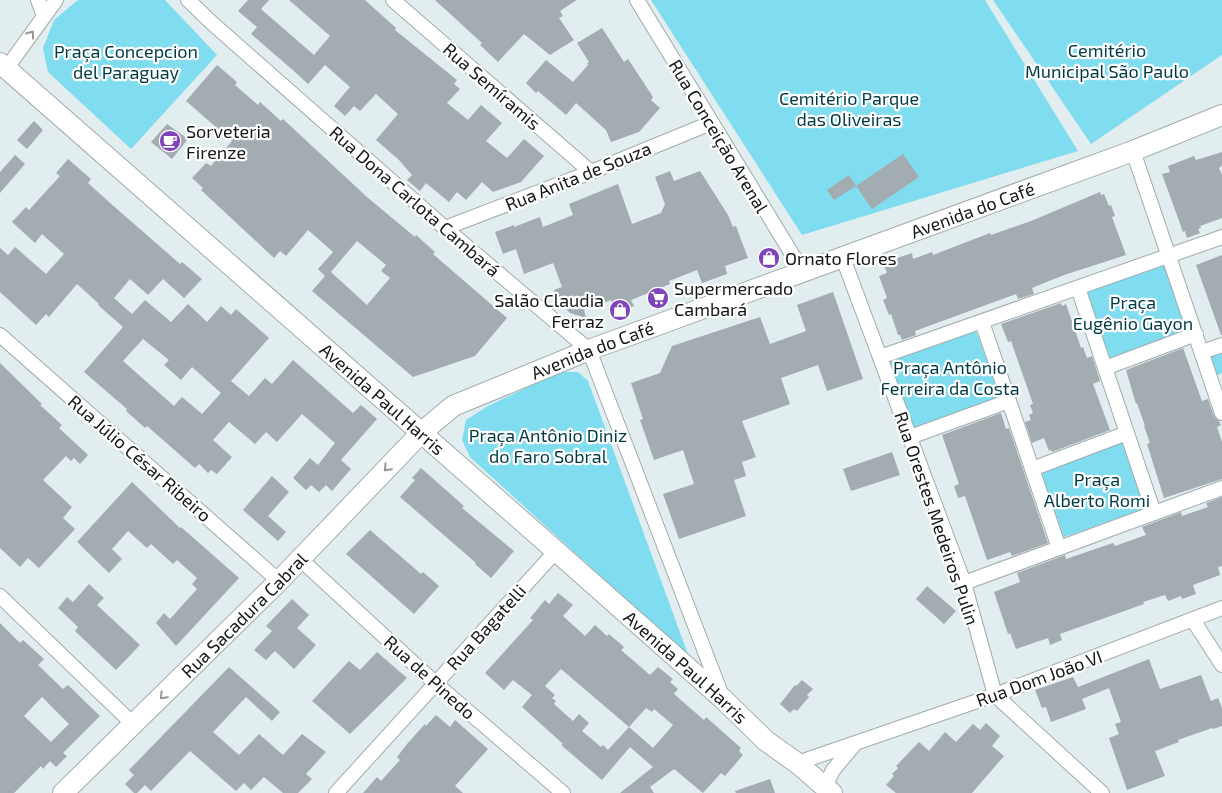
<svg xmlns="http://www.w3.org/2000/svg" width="1222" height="793" font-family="'Exo 2',sans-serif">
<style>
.green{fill:#80dcef}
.building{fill:#a3acb1;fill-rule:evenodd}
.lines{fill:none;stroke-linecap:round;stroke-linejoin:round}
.street-casing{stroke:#a0abae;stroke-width:16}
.secondary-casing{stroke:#a0abae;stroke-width:22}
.street{stroke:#fff;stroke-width:14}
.secondary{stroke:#fff;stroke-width:20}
.oneway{stroke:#959797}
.labels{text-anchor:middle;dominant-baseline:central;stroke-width:4.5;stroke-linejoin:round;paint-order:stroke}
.park-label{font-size:18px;fill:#003b45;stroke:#fff}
.street-label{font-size:18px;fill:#131718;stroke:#fff}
.poi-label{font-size:18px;fill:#131718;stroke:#fff;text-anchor:start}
</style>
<rect width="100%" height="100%" fill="#e2edf0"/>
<g class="green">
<path d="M78 0H165L217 55 131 149 48 72 43 48 54 20Z"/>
<path d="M651 0H985L1078 151 802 235Z"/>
<path d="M993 0H1222V55L1091 144Z"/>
<path d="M1166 263 1189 331 1109 359 1086 291Z"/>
<path d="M976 331 1000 397 913 428 889 362Z"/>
<path d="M1222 351V373L1215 376 1209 355Z"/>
<path d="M559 372H578L588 381 689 657 470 457 462 440 466 420 488 406Z"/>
<path d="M1122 442 1145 509 1064 537 1041 473Z"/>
</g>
<g class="building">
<path d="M248 0H269L261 9 314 55 330 36 289 0H365L396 28 395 30 457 80 454 84 460 89 447 103 468 120 481 105 502 123 486 141 507 158 524 139 544 156 521 182 493 192 482 182 466 200 457 192 449 202 426 183 420 191 407 180 412 175 399 160 376 140 398 114 376 94 360 111 354 106 345 116 334 106 350 87 325 65 308 84 295 72 251 34 257 27 238 11Z"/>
<path d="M435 0H577L560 11 563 16 559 18 574 40 550 55 524 34 498 62 480 45 482 43Z"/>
<path d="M602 28 624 62 628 59 653 97 651 100 660 108 639 132 611 142 606 130 576 103 566 115 538 91 536 93 526 83 546 60 573 82 588 65 587 63 589 62 577 43Z"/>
<path d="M217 65 237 82 235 85 258 105 260 102 281 121 283 119 367 197 415 237 416 235 435 252 433 254 507 318 475 356 413 377 312 291 325 276 318 269 333 252 308 230 286 256 280 251 274 258 201 190 203 188 192 178 206 163 211 166 232 141 186 101ZM357 241 386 265 381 271 390 278 367 305 331 272Z"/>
<path d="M34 121 43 130 27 149 17 140Z"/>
<path d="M167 124 188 139 172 159 151 142Z"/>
<path d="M1222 152V166L1219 168 1222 175V218L1200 226 1201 228 1198 229 1200 233 1187 238 1185 231 1183 232 1162 174 1170 172 1168 166 1194 156 1196 160Z"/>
<path d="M903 154 919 177 872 209 856 186Z"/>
<path d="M15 155 25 164 0 193V172Z"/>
<path d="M68 159 91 179 88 183 109 202 180 264 182 262 202 279 184 298 163 279 148 295 130 279 114 298 132 314 145 300 171 322 188 304 207 322 221 306 231 315 236 309 269 338 231 381 249 396 265 378 272 384 293 360 353 413 361 405 377 419 341 460 351 469 332 491 326 485 319 492 311 485 306 490 293 478 310 458 318 465 335 443 302 414 277 442 266 432 255 444 229 422 213 440 232 457 217 474 211 470 208 473 199 464 195 468 147 426 145 428 126 411 127 409 84 372 123 327 98 305 99 304 77 284 49 317 46 314 36 325 0 292V248L8 255 15 247 46 274 64 254 42 234 35 243 12 222 26 207 29 210 60 176 56 173ZM143 339 169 360 164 365 181 380 192 367 221 393 202 414 182 397 174 406 123 361Z"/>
<path d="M670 171 674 181 700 171 728 215 733 227 736 226 748 258 725 266 727 274 702 283 697 270 669 281 670 284 631 300 634 306 616 313 611 300 584 310 586 318 570 313 558 301 554 290 562 287 553 263 524 274 516 249 503 254 495 232 514 225V227L540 217 543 227 573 215 569 204 618 184 632 224 661 213 665 204 655 177Z"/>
<path d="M849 175 856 186 834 200 827 190Z"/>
<path d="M1100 192 1101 195 1104 194 1109 206 1111 205 1115 216 1112 217 1126 255 1064 275 1032 288 1034 294 1018 299 1016 294 915 331 916 335 902 340 900 335H898L891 314 889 315 883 300 887 298 879 276 887 273 883 263 912 253 913 259 932 252 933 255 990 233 991 235 1031 221Z"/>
<path d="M1222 255V335H1221L1196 265Z"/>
<path d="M833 292 863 379 827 391 818 365 781 378 790 404 742 421 756 457 742 462 746 476 734 480 746 516 679 539 663 494 694 484 683 450 654 460 640 420 643 419 631 383 660 373 672 346 760 317 770 344 806 331 797 305Z"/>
<path d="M1061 303 1062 306 1066 304 1081 348 1083 347 1087 358 1092 356 1100 381 1093 384 1110 430 1052 452V450L1049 451 1044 438 1032 443 1025 422 1031 420 1029 415 1033 413 1030 405 1033 404 1011 341 1008 342 1001 324Z"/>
<path d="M1183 348 1202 401 1208 399 1214 416 1219 421 1221 425 1217 427 1222 442V479L1164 498 1147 444 1150 443 1144 426H1145L1137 403 1136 404 1126 370Z"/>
<path d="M0 363 42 404 40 405 62 425 59 428 88 455 80 464 74 458 71 461 66 456 43 480 72 507 63 518 75 529 39 568 28 558 20 567 0 548Z"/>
<path d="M1001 413 1006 429 1009 428 1048 543 1012 556 1010 552 987 560 965 496 958 498 954 486 959 484 942 435Z"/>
<path d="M892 452 900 475 851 491 843 469Z"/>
<path d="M421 468 464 506 462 508 514 551 491 578 475 564 476 563 400 497 415 480 412 478Z"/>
<path d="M272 476 289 492 268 516 286 532 278 541 243 510Z"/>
<path d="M132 482 180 528 181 527 239 578 176 646 156 623 164 613 170 619 197 589 192 584 197 578 177 560 173 564 151 544 147 548 128 531 112 549 122 559 109 573 77 542Z"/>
<path d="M1222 497V566L1218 567 1220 575 1193 585 1196 594 1182 599 1181 596 1168 601 1165 595 1143 602 1144 604 1060 634 1062 640 1050 645 1048 638 1016 649 1010 633 1008 634 994 592 1020 582 1017 573 1065 555 1066 559 1113 543 1115 546 1146 535 1142 527 1181 512 1182 516 1208 507 1206 503Z"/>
<path d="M370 530 421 574 423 572 439 586 414 614 346 554Z"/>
<path d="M89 584 104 598 97 605 140 645 116 670 75 631 78 627 58 608 67 597 73 602Z"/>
<path d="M927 586 956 611 944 624 916 599Z"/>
<path d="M558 593 573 605 563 616 585 636 595 625 607 636 609 634 624 647 621 650 650 675 658 667 673 679 670 682 678 689 674 694 704 720 706 717 741 748 739 751 743 755 725 776 721 773 703 793 674 769 650 787 654 793H620L653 767 630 747 602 780 561 745 563 744 522 707 532 695 513 680 504 690 485 673 533 620 530 618 545 600 549 604ZM561 669 629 727 608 750 603 745 601 747 582 731 589 723 579 714 573 721 554 704 556 701 552 698 555 695 545 686ZM646 708 652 712 654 709 673 725 653 748 629 727Z"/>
<path d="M292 599 309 615 297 628 316 645 294 669 275 651 266 660 254 650 272 631 266 626Z"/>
<path d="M0 623 20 643 23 640 44 659 38 665 63 689 68 685 100 716 63 753 67 756 56 767 50 761 43 769 41 766 14 793H0ZM42 697 69 724 51 742 24 716Z"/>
<path d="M377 652 407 678 350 734 312 701 349 661 360 670Z"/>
<path d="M1149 659 1160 689 1201 675 1211 701 1218 698 1222 708V726L1213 729 1212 728 1178 740 1179 742 1155 751 1165 776 1127 790 1109 738 1119 734 1115 724 1121 722 1109 688 1082 699 1086 709 1051 722 1046 707 1042 708 1035 690 1073 677 1078 687Z"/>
<path d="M229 667 280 712 272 721 246 697 213 732 239 755 259 734 283 755 302 734 326 752 306 774 312 779 298 793H283L264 777 251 790 244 783 236 791 190 751 151 791 145 785 137 793H134L125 784 134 775 129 770Z"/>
<path d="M802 680 813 689 807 695 809 697 797 711 794 709 790 713 780 704 795 685 796 686Z"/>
<path d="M436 715 450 727 455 720 488 749 455 786 463 793H363L377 777 381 781 400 760 397 757 407 744 425 724 426 726Z"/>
<path d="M986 723 1000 736 992 746 1004 756 972 793H896L886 785 894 776 892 774 898 768 896 766 919 742 929 751 945 732 956 742 973 724 980 730Z"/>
<path d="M770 779 775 793H736L735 791Z"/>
</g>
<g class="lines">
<g class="street-casing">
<g id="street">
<path d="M38 0 44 16"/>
<path d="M188 0 213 24 445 228 589 350 722 696"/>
<path d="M393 0 591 172"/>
<path d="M637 0 803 272"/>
<path d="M6 69 56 0"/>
<path d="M1133 151 1222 413"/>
<path d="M445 228 591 172 711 123"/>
<path d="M843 258 964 583 995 695 1102 793"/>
<path d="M1078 288 1154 513"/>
<path d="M982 322 1059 548"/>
<path d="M0 335 279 581"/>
<path d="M1202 352 1222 345"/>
<path d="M880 357 1222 237"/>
<path d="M1105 368 1196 334"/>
<path d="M910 437 1009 401"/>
<path d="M1032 469 1127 433"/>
<path d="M300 559 435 683 563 793"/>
<path d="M964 583 1222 488"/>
<path d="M0 596 134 725"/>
<path d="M1193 620 1222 665"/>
<path d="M797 763 995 695 1222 608"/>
<path d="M825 787 833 770 854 745"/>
<path d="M336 793 556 551"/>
</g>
</g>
<g class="secondary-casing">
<g id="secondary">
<path id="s1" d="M0 63 556 551 723 699 766 741 797 763 832 793"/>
<path id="s2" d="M63 793 279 581 421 433 453 406 589 350 1133 151 1222 115"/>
</g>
</g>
<use href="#street" class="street"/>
<use href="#secondary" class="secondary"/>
</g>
<defs><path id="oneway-chevron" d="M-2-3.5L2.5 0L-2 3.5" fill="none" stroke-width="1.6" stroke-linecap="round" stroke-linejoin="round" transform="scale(1.25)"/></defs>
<g class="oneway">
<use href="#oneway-chevron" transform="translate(31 34) rotate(-54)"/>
<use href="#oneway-chevron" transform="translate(387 468) rotate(134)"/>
<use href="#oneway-chevron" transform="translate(163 696) rotate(135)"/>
</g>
<defs>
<g id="cafe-disc" transform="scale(1.125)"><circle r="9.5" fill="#7e44ba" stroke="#fff"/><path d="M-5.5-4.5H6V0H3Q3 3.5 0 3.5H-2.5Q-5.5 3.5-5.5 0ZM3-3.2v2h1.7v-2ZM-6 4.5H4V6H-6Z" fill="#fff"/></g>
<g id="shop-disc" transform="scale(1.125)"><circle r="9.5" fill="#7e44ba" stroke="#fff"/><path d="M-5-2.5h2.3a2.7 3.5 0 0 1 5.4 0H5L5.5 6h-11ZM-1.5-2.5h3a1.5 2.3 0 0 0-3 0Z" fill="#fff"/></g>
<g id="supermarket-disc" transform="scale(1.125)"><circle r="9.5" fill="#7e44ba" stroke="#fff"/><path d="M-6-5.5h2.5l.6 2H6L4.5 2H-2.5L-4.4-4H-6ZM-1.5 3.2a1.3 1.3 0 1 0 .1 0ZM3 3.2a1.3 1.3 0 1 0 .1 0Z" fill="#fff"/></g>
</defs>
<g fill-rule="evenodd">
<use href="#cafe-disc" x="170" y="141"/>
<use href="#shop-disc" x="769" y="258"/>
<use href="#supermarket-disc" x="658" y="298"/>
<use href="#shop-disc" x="620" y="310"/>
</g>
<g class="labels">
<g class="park-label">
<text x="1107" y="50">Cemitério<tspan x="1107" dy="21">Municipal São Paulo</tspan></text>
<text x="126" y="51">Praça Concepcion<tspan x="126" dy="21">del Paraguay</tspan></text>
<text x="849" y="98">Cemitério Parque<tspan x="849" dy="21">das Oliveiras</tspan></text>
<text x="1133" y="302">Praça<tspan x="1133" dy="21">Eugênio Gayon</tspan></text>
<text x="950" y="367">Praça Antônio<tspan x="950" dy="21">Ferreira da Costa</tspan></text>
<text x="548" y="435">Praça Antônio Diniz<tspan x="548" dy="21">do Faro Sobral</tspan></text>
<text x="1097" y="479">Praça<tspan x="1097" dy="21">Alberto Romi</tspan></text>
</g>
<g class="street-label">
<text transform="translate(492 86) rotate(41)">Rua Semíramis</text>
<text transform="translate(719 136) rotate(59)">Rua Conceição Arenal</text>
<text transform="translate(578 176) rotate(-22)">Rua Anita de Souza</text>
<text transform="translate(415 201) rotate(41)">Rua Dona Carlota Cambará</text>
<text stroke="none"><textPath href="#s2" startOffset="1105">Avenida do Café</textPath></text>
<text stroke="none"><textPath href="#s2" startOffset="700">Avenida do Café</textPath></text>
<text stroke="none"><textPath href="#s1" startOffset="509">Avenida Paul Harris</textPath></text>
<text transform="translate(140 458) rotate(41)">Rua Júlio César Ribeiro</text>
<text transform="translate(937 518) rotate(71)">Rua Orestes Medeiros Pulin</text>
<text stroke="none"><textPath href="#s2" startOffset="254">Rua Sacadura Cabral</textPath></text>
<text transform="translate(486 627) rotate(-48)">Rua Bagatelli</text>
<text stroke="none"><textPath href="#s1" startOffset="914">Avenida Paul Harris</textPath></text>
<text transform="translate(430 677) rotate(42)">Rua de Pinedo</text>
<text transform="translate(1039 678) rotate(-20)">Rua Dom João VI</text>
</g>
<g class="poi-label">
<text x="186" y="131">Sorveteria<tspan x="186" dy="21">Firenze</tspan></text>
<text x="785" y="258">Ornato Flores</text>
<text x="674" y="288">Supermercado<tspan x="674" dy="21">Cambará</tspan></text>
<text x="604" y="300" text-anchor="end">Salão Claudia<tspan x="604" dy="21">Ferraz</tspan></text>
</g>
</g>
</svg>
